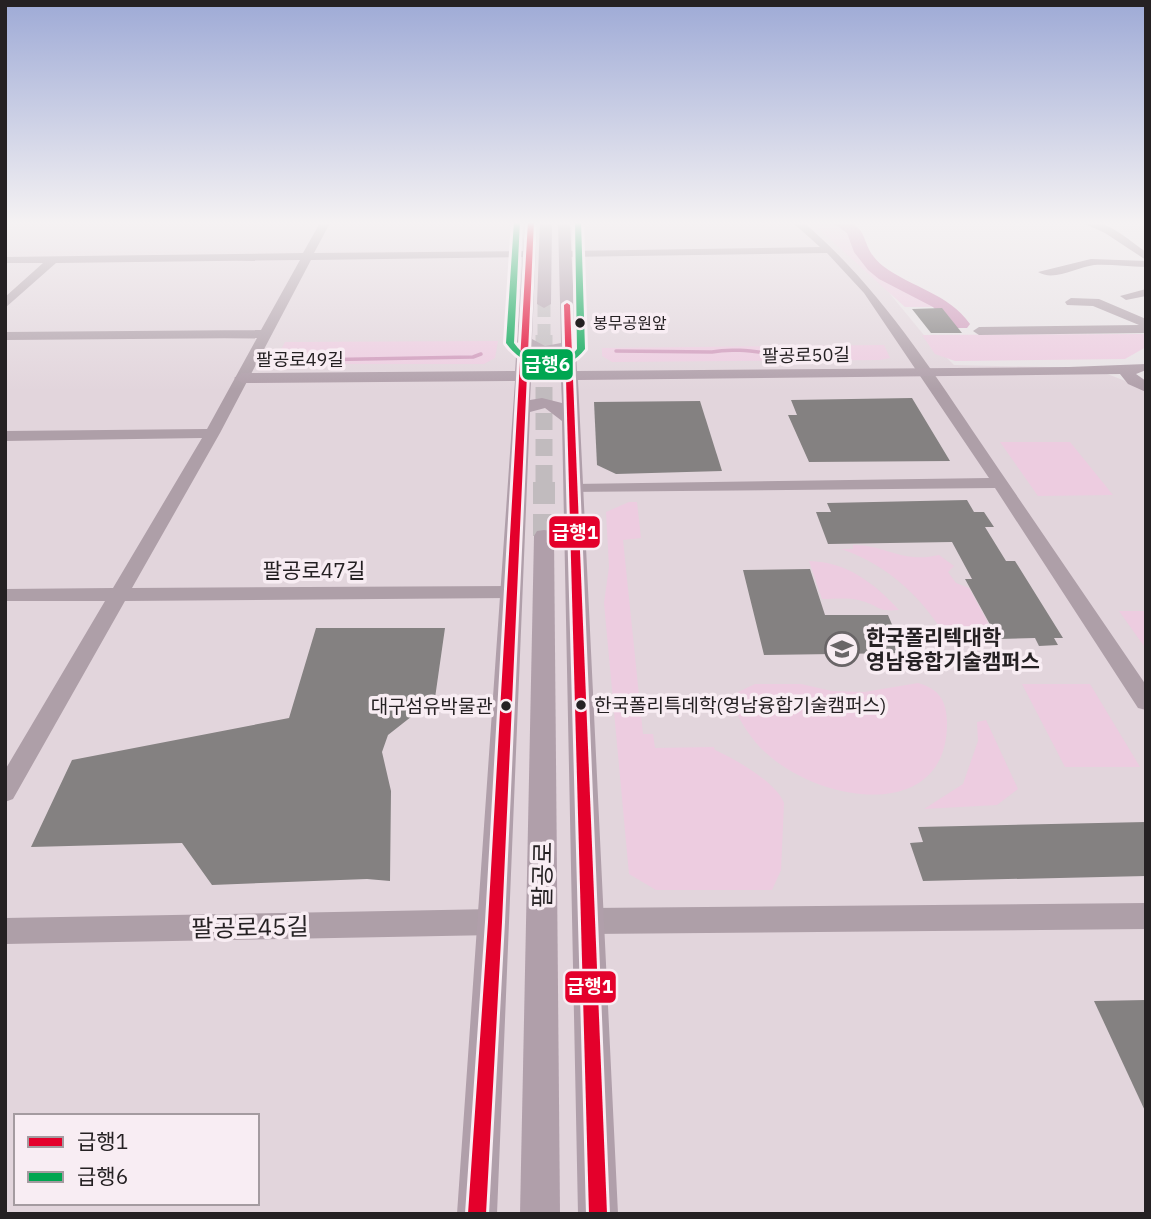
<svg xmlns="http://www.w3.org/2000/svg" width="1151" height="1219" font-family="'IBM Plex Sans','Noto Sans KR',sans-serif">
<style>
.built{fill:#e2d5dc;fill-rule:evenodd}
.green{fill:#edcce0}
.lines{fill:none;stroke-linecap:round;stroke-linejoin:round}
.stream{stroke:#d09bbc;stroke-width:3.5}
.river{fill:#d09bbc;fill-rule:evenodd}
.building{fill:#848181}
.major-tunnel-far2{stroke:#c1bbbe;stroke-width:13;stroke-dasharray:13 7;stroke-linecap:butt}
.major-tunnel-far1{stroke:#c1bbbe;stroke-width:17;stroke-dasharray:17 9;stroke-linecap:butt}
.major-tunnel{stroke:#c1bbbe;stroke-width:22;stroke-dasharray:22 10;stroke-linecap:butt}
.minor{fill:#ae9fa8;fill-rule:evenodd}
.major{fill:#b09faa;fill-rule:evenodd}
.bus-1-casing{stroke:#f8edf3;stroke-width:6}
.bus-2-casing{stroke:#f8edf3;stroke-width:6}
.bus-1{fill:#e4002b;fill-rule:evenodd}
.bus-2{fill:#00a651;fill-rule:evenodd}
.bus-dot{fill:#252123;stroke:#f8edf3;stroke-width:2.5}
.labels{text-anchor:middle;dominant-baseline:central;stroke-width:7;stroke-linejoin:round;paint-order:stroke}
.far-bus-label{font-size:16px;fill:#252123;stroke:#f8edf3;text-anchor:start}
.far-street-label{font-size:18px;fill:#252123;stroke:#f8edf3}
.bus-label{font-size:19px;fill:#252123;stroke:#f8edf3;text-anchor:start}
.street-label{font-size:21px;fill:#252123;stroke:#f8edf3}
.poi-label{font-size:21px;font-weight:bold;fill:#252123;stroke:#f8edf3;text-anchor:start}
.near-street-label{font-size:24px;fill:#252123;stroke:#f8edf3}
.line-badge{stroke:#f8edf3;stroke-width:2.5}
.badge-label{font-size:19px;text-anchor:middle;font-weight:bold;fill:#fff}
</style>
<rect width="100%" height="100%" fill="#e8e2e5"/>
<path class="built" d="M5 221H815L886 289 923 334 954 365 1092 368 1146 389V1214H5ZM16 1116H257V1203H16Z"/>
<g class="green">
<path d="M810 221H837L849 229 862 261 892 282 941 307H905Z"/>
<path d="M1146 334V347L1125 359 955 361 935 354 922 335Z"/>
<path d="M498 341 495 358 484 364H286L276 359 285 342Z"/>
<path d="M884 345 890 358 880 360 612 362 602 356V348Z"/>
<path d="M1000 442H1070L1113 495 1038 496Z"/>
<path d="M629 502H637L641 538 623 540 643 734H653L655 748 714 747 715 750C735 759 776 782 784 803L781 870 772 890H656L629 874 604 603 609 567 606 512Z"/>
<path d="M853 545C884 544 902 564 939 555L954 566 948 572 956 583 969 588 998 641 975 638 949 642C923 598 890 566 841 549H853Z"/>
<path d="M809 561C847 562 874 583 899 610 876 612 880 606 862 601 850 597 835 599 822 599Z"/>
<path d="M1119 611H1146V649Z"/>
<path d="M918 683C939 689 946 700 947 721 949 832 799 800 753 739 744 727 728 706 738 692L755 684H801L832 691 864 692Z"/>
<path d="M1022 684H1090L1140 767H1065Z"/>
<path d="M986 720 1018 789 997 805 924 809 963 784 978 741 977 722Z"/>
</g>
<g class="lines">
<g class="stream">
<path d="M298 350 301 357 309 360 473 357 481 354"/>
<path d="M616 351 712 352C751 344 795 365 834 353"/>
</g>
<path class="river" d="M830 221C876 221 855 244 883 266 912 288 948 293 970 324L967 328H953L933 307 879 279 868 270 854 252 847 233Z"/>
</g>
<g class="building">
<path d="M942 308 962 333H931L912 309Z"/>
<path d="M912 398 950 461 809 462 788 415H797L791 400Z"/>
<path d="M700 401 722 471 616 474 597 465 594 402Z"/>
<path d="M967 500 974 512H984L994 527H985L1006 561H1015L1063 638H1054L1058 645 1039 646 1035 638 998 639 965 579H972L952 542 828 544 816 512H831L827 503Z"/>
<path d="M810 569 825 615H888L904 653 764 655 743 570Z"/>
<path d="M316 628H445L435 698 388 735 382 752 391 791 390 881 367 879 212 885 182 843 31 847 72 760 289 718Z"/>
<path d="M1146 822V876L923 881 910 843 923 842 918 827Z"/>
<path d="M1146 1000V1113L1094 1001Z"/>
</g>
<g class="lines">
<path class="major-tunnel-far2" d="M544 304V336"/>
<path class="major-tunnel-far1" d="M544 335V483"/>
<path class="major-tunnel" d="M544 482V536"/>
<g class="minor">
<path d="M321 221H331L314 253 529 251 534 254 529 257 311 260 220 433 132 588 511 586 518 588 520 592 518 596 511 598 125 601 13 799 5 802V770L105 601H5V589L113 588 202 438 5 441V431L207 429 257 338 5 340V332L261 330 300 260 56 263 5 308V297L43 263H5V257L303 253Z"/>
<path d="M791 221H802C876 284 927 363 981 443 1036 524 1091 604 1146 685V710L1138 708 995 488 567 492 565 489 567 486 573 484 989 478 864 293 827 253 566 257 561 254 566 251 820 247Z"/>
<path d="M1010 221H1022L1017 224Z"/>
<path d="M1079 221C1107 219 1124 237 1146 252V260L1105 233Z"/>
<path d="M1091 259 1146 261V267C1129 267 1110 264 1094 265 1077 267 1054 282 1038 272Z"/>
<path d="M1146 289V296L1126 300 1120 296Z"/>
<path d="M1071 298 1099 299 1146 319V333L979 335 973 331 979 327 1139 325 1093 306 1067 305 1065 302Z"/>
<path d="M1146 903V929L590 934 581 930 577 921 581 912 590 908Z"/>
<path d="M495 909 504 913 508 922 504 931 495 935 5 944V918Z"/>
</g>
<g class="major">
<path d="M525 221H537L532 339 545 346 561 343 558 221H570L577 371 1069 367 1146 364V370L1136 374 1146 381V392L1128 384 1120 374 578 380 618 1214H578L562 421 545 408 530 412 497 1214H457L515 381 242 383 234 378 242 373 515 371ZM532 352 545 355 561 353V371H531ZM531 381H561L562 403 542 398 530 400Z"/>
<path d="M540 221H552L551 304 544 308 537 304Z"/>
<path d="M544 530 551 531 554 536 560 1214H520L534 536 537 531Z"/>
</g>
<g class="bus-1-casing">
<g id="bus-1">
<path d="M528 221H534L502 922 486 1214H468L488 922Z"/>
<path d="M567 303 570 305 607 1214H589L564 305Z"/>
</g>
</g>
<g class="bus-2-casing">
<path id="bus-2" d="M514 221H520L514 343C528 364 561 371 577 349L575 221H581L585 349C564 377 525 370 506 343Z"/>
</g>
<use href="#bus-1" class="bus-1"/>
<use href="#bus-2" class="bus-2"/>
</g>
<linearGradient id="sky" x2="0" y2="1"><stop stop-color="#9eaad6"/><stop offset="0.57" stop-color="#f5f2f3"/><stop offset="1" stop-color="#f5f2f3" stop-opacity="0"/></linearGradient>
<rect width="1151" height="391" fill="url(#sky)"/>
<defs>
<g id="university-ring" transform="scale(1.75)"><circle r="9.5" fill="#f8edf3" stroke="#696567" stroke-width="1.5"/><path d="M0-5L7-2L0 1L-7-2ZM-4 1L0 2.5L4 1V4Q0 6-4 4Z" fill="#696567"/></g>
</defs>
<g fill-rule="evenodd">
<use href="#university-ring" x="842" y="649"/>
</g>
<g class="bus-dot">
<circle cx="580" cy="323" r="6"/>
<circle cx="581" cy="705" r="6"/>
<circle cx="506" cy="706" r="6"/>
</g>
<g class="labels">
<g class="far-bus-label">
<text x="593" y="323">봉무공원앞</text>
</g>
<g class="far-street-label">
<text transform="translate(806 355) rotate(-1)">팔공로50길</text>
<text x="300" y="359">팔공로49길</text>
</g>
<g class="bus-label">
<text x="594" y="705">한국폴리특데학(영남융합기술캠퍼스)</text>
<text x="493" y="706" text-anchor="end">대구섬유박물관</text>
</g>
<g class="street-label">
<text x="314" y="570">팔공로47길</text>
</g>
<g class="poi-label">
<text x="866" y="637">한국폴리텍대학<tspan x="866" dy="24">영남융합기술캠퍼스</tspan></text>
</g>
<g class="near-street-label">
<text transform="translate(542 875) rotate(-89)">팔공로</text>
<text transform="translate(250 927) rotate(-1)">팔공로45길</text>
</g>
</g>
<g class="line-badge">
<rect x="521" y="348" width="53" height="33" rx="7" fill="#00a651"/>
<rect x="548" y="515" width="53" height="34" rx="7" fill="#e4002b"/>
<rect x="564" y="970" width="53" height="34" rx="7" fill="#e4002b"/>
</g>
<g class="badge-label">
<text x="547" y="371">급행6</text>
<text x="575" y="539">급행1</text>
<text x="590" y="993">급행1</text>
</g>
<rect width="1151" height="1219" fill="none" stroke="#252123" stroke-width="14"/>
<rect x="14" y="1114" width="245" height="91" fill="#f8edf3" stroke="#a49ba0" stroke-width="2"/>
<rect x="28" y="1137" width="35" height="10" fill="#e4002b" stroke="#a49ba0" stroke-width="2"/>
<text x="77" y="1149" font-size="21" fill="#252123">급행1</text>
<rect x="28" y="1172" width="35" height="10" fill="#00a651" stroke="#a49ba0" stroke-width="2"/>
<text x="77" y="1184" font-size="21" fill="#252123">급행6</text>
</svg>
